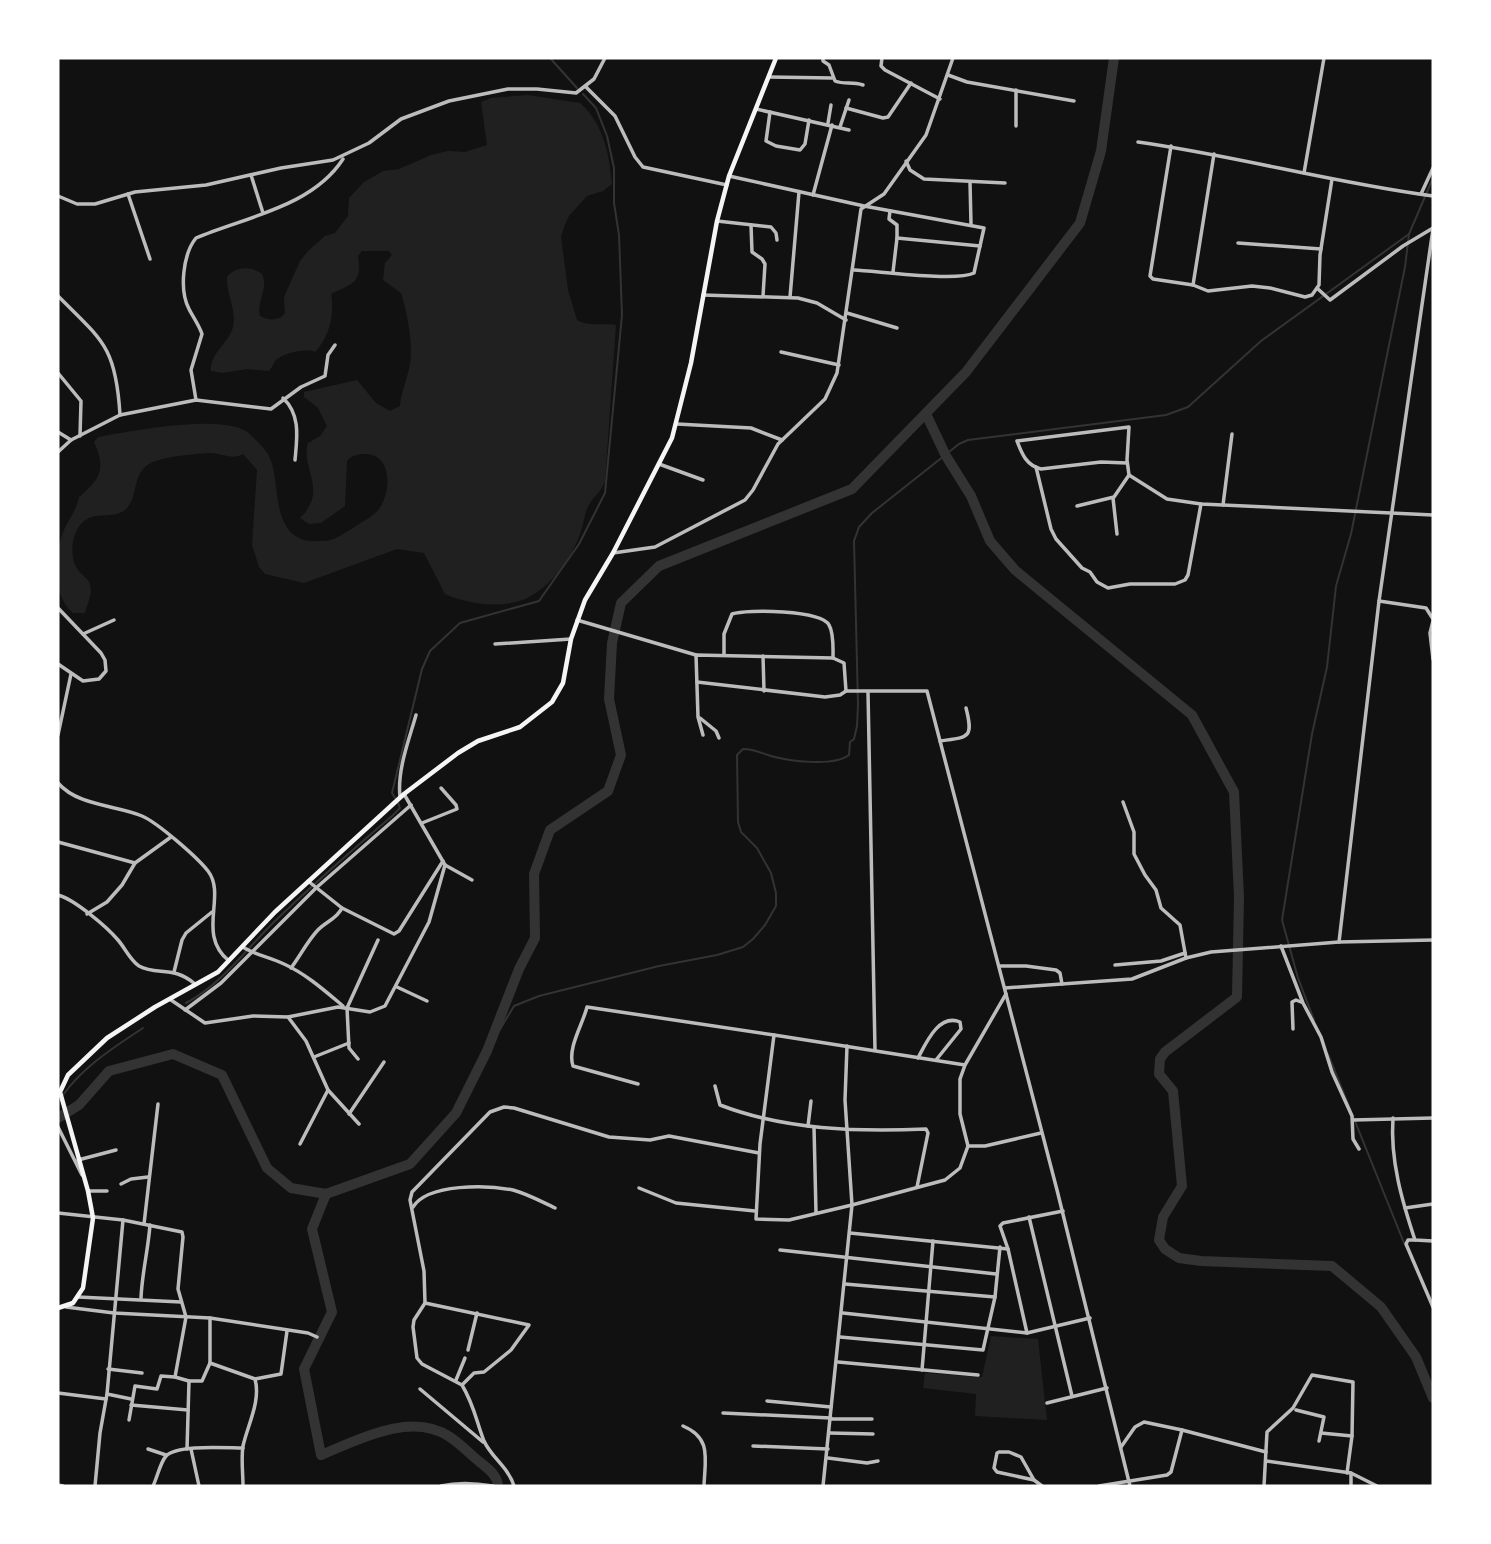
<svg xmlns="http://www.w3.org/2000/svg" width="1491" height="1544" font-family="'Nunito Sans',sans-serif">
<style>
.green{fill:#202020}
.lines{fill:none;stroke-linecap:round;stroke-linejoin:round}
.stream{stroke:#333;stroke-width:2}
.river{stroke:#333;stroke-width:10}
.minor{stroke:#bcbcbc;stroke-width:3.5}
.secondary{stroke:#f5f5f5;stroke-width:4.5}
</style>
<rect width="100%" height="100%" fill="#111"/>
<g class="green">
<path d="M528 95 580 103C604 124 609 154 612 184L603 191 587 196 569 216 564 227 561 237 568 290 577 320C588 327 604 323 616 325L605 481C602 491 595 495 590 503 584 512 584 525 580 534 571 559 550 588 525 599 502 609 467 604 445 594L424 553 397 549 304 583 265 574 259 567 252 545 257 470 243 454C233 460 223 454 212 453 198 453 160 457 149 464 131 475 139 498 125 510 110 522 87 505 75 534 71 546 71 560 78 570 81 574 87 578 89 582 94 591 87 604 85 613H73C53 596 54 562 61 538 65 523 76 513 79 497 101 479 106 469 94 442L98 437C130 431 218 414 246 431 252 435 264 448 268 454 282 478 269 527 303 540 308 541 315 541 319 541 334 542 341 535 353 528 361 522 373 517 379 509 391 493 393 455 366 454 358 454 352 455 347 461L345 506 321 523 309 524 300 518C329 490 300 468 308 443L320 436 327 426 318 408 304 397V392L357 380 376 403 390 411 400 406C401 393 405 385 408 373 415 350 408 316 401 293L383 280 385 263 392 255 389 251H362L358 256C362 284 353 283 331 294 335 315 329 337 315 352 306 348 282 353 275 361 273 364 272 368 269 371L247 369 223 373 211 371C209 354 229 343 233 327 237 310 226 294 227 277 236 266 251 266 262 274 269 290 256 301 260 316 269 321 279 321 285 313L284 297 300 261 308 251 325 236 335 233 348 216 349 198 364 182 383 171 399 169 431 155 448 151 465 152 487 145 481 102 491 98Z"/>
<path d="M991 1336 1038 1339 1047 1420 975 1416 976 1394 923 1388 925 1373 982 1377Z"/>
</g>
<g class="lines">
<g class="stream">
<path d="M550 58 577 88"/>
<path d="M395 798 392 793 422 669 430 651 460 623 539 601 579 544 605 493 622 315 619 235 614 203V168L607 136 596 108 583 94"/>
<path d="M186 1003C221 984 244 952 272 924 311 886 351 851 392 816L400 808 398 803"/>
<path d="M1314 1020 1298 978 1282 920 1312 734 1327 667 1336 586 1351 534 1386 360 1405 267 1409 234"/>
<path d="M487 1051 514 1006 539 996 659 966 717 955 743 947 753 939 765 925 776 906V893L771 873 757 848 741 832 738 822 737 755 743 749C754 749 761 753 771 756 789 761 833 767 849 755L850 742 854 739 857 726 858 705 854 541 859 527 872 513 959 444 968 440 1166 415 1188 407 1261 341 1409 234 1433 178"/>
<path d="M1328 1054 1404 1243"/>
<path d="M63 1095C84 1066 113 1048 143 1028"/>
</g>
<g class="river">
<path d="M926 414 946 456 971 496 990 541 1015 570 1192 715 1234 792 1239 897 1237 997 1165 1052 1160 1059 1159 1074 1173 1091 1182 1186 1163 1217 1159 1240 1165 1249 1179 1258 1201 1261 1332 1266 1381 1307 1416 1357 1433 1398"/>
<path d="M58 1118 79 1105 109 1071 173 1054 222 1075 267 1168 291 1188 326 1194 410 1164 456 1113 487 1051 519 969 535 938 534 874 550 830 608 791 621 755 609 699 612 643 621 603 659 566 852 489 966 372 1080 223 1101 151 1114 58"/>
<path d="M326 1194 312 1229 332 1312 304 1369 321 1455C358 1440 411 1411 450 1437 459 1443 467 1451 475 1458 484 1466 498 1474 498 1486"/>
</g>
<g class="minor">
<path d="M823 58V61L829 65 835 81C845 85 852 81 863 85"/>
<path d="M882 58 881 66 885 70 940 99"/>
<path d="M948 75 967 82 1074 101"/>
<path d="M769 77 832 78"/>
<path d="M586 87 615 116 635 157 643 167 727 185"/>
<path d="M846 108 883 118 888 117 911 83"/>
<path d="M756 109 849 130"/>
<path d="M770 112 766 141 776 146 800 150 805 144 809 120"/>
<path d="M828 123 831 105"/>
<path d="M1016 126V90"/>
<path d="M840 127 849 100"/>
<path d="M1138 142C1237 156 1334 183 1433 196"/>
<path d="M1171 146 1150 276 1153 279 1193 285 1208 291 1252 286 1270 288 1305 297 1312 295 1319 285 1320 255 1332 179"/>
<path d="M906 161 910 170 924 179 1005 183"/>
<path d="M1304 173 1324 58"/>
<path d="M251 175 263 213"/>
<path d="M729 176 864 206 984 228 974 273C956 282 878 271 854 270"/>
<path d="M970 182 971 224"/>
<path d="M128 194 150 259"/>
<path d="M1421 194 1433 168"/>
<path d="M813 195 832 125"/>
<path d="M58 196 77 204H95L135 192 206 185 281 168 333 160 369 143 401 119 449 101 508 89H537L576 93 594 79 605 58"/>
<path d="M890 211 889 219 897 225V238L980 246"/>
<path d="M717 221 771 227 776 233 777 240"/>
<path d="M751 225 752 252 762 259 765 264 763 296"/>
<path d="M1238 243 1321 249"/>
<path d="M893 272 897 238"/>
<path d="M1193 285 1214 154"/>
<path d="M1318 289 1330 300 1403 246 1433 228"/>
<path d="M703 295 798 298 817 303 846 320"/>
<path d="M58 296C103 341 116 347 120 415L71 440 58 452"/>
<path d="M790 297 799 192"/>
<path d="M847 313 897 328"/>
<path d="M781 352 839 365"/>
<path d="M58 373 81 401 80 436"/>
<path d="M283 398C301 415 297 438 295 460"/>
<path d="M196 400 191 370 202 334C199 325 193 317 189 309 179 290 183 254 196 238 245 217 312 207 343 159"/>
<path d="M120 415 196 400 271 409 301 387 325 376 328 355 335 345"/>
<path d="M677 424 751 428 782 440"/>
<path d="M58 432 71 440"/>
<path d="M1127 463 1101 462 1041 469C1026 465 1022 454 1017 441L1129 427 1127 460 1129 475 1167 499 1201 504 1433 515"/>
<path d="M659 464 703 480"/>
<path d="M1036 467 1051 529 1056 539 1082 568 1090 572 1097 582 1108 588 1130 584H1175L1185 580 1188 575 1201 504"/>
<path d="M1113 498 1117 534"/>
<path d="M1223 505 1232 434"/>
<path d="M1077 506 1114 497 1129 475"/>
<path d="M613 553 655 547 745 500 753 490 778 444 825 399 837 373 861 209 884 194 926 135 953 58"/>
<path d="M1379 601 1426 608 1433 619"/>
<path d="M58 608 101 653 105 660 106 671 99 679 83 681 58 664"/>
<path d="M577 620 696 655"/>
<path d="M1433 621 1430 633 1433 659"/>
<path d="M83 634 114 620"/>
<path d="M495 644 571 639"/>
<path d="M724 654V634L732 614C747 609 821 610 829 625 834 633 833 649 833 658"/>
<path d="M763 656 764 691"/>
<path d="M697 682 825 697 840 695 846 691"/>
<path d="M868 692 875 1050"/>
<path d="M700 718 716 731 719 738"/>
<path d="M58 735 71 674"/>
<path d="M703 735 698 717 696 655 833 658 844 663 846 691H927L1057 1190 1130 1486"/>
<path d="M940 741C968 737 974 739 966 708"/>
<path d="M58 783C78 806 115 805 142 816 158 823 197 857 208 871 227 896 196 934 229 961"/>
<path d="M404 794 445 865 472 880"/>
<path d="M400 797C397 770 409 740 416 715"/>
<path d="M1123 802 1134 832V854L1145 875 1156 890 1161 908 1180 925 1186 958"/>
<path d="M422 823 457 809 456 805 441 788"/>
<path d="M58 842 135 863"/>
<path d="M308 881 342 908 394 934 399 931 443 861"/>
<path d="M58 895C74 899 107 927 118 940 125 948 130 960 139 966 157 976 173 965 195 984"/>
<path d="M87 914 107 902 122 885 135 863 171 837"/>
<path d="M1339 942 1379 601 1433 229"/>
<path d="M1281 946 1303 1003 1321 1037 1332 1072 1352 1116 1353 1139 1359 1149"/>
<path d="M243 947C255 955 270 957 284 964 306 974 324 990 343 1006"/>
<path d="M1115 965 1161 961 1185 953"/>
<path d="M999 966H1026L1056 970 1060 973 1062 984"/>
<path d="M291 968C300 956 307 942 317 931 325 922 337 919 342 908"/>
<path d="M174 972 182 940 186 933 212 912"/>
<path d="M397 987 427 1001"/>
<path d="M1005 988 1132 979 1186 958 1211 952 1339 942 1433 940"/>
<path d="M171 1000 205 1023 253 1016 288 1017 338 1007 370 1012 385 1006 429 922 445 865"/>
<path d="M185 1010 221 983 316 888 411 805"/>
<path d="M288 1017 306 1041 328 1090 359 1124"/>
<path d="M1293 1029 1292 1002 1296 1000 1301 1002"/>
<path d="M314 1057 349 1043"/>
<path d="M918 1058C926 1043 939 1013 960 1022L961 1029 936 1060"/>
<path d="M358 1059 349 1048 347 1008 378 940"/>
<path d="M965 1065 774 1035 760 1144 756 1219 789 1220 852 1205 945 1180 960 1168 968 1146 960 1114V1079L965 1065 1006 994"/>
<path d="M638 1084 573 1066C567 1048 583 1024 587 1007L774 1035"/>
<path d="M715 1086 720 1105C785 1130 857 1132 926 1129L928 1133 917 1187"/>
<path d="M349 1114 384 1062"/>
<path d="M1393 1118C1390 1160 1402 1201 1415 1240L1433 1241"/>
<path d="M1353 1120 1433 1118"/>
<path d="M808 1126 811 1101"/>
<path d="M58 1127 82 1175"/>
<path d="M814 1127 816 1213"/>
<path d="M300 1144 328 1090"/>
<path d="M968 1146H985L1041 1133"/>
<path d="M78 1160 116 1150"/>
<path d="M121 1184 131 1179 148 1177"/>
<path d="M639 1188 676 1203 755 1211"/>
<path d="M88 1191H107"/>
<path d="M413 1207C428 1183 488 1185 513 1190 528 1194 542 1202 555 1208"/>
<path d="M1405 1208 1433 1204"/>
<path d="M58 1213 123 1220 182 1232 183 1237 178 1289 186 1317 175 1377 189 1381H202L210 1363 255 1379C261 1401 248 1424 243 1446 241 1459 243 1473 243 1486"/>
<path d="M1029 1217 1072 1396"/>
<path d="M144 1224 158 1104"/>
<path d="M850 1233 1008 1249"/>
<path d="M1415 1240H1408L1406 1244 1433 1307"/>
<path d="M780 1250 996 1274"/>
<path d="M845 1284 995 1297"/>
<path d="M78 1297 181 1302"/>
<path d="M141 1298C142 1273 148 1251 150 1225"/>
<path d="M425 1303 424 1271 410 1200 412 1192 490 1112 504 1107 514 1108 609 1137 650 1140 669 1136 759 1153"/>
<path d="M66 1307 114 1313 210 1318V1363"/>
<path d="M843 1313 1027 1333 1090 1318"/>
<path d="M210 1318 308 1333 317 1337"/>
<path d="M1027 1333 1008 1249 1000 1226 1003 1223 1063 1211"/>
<path d="M840 1337 983 1350 995 1297 1000 1247"/>
<path d="M468 1350 477 1313"/>
<path d="M838 1362 978 1375"/>
<path d="M108 1369 142 1373"/>
<path d="M922 1370 933 1241"/>
<path d="M255 1379 281 1374 287 1331"/>
<path d="M456 1380 465 1358"/>
<path d="M462 1385 422 1364 417 1358 413 1327 414 1320 425 1303 529 1325 511 1350 484 1372 474 1373 462 1385C474 1405 476 1420 484 1441 491 1457 509 1468 514 1486"/>
<path d="M420 1389 483 1442"/>
<path d="M58 1393 106 1399"/>
<path d="M107 1394 131 1399"/>
<path d="M767 1401 831 1407"/>
<path d="M1047 1403 1107 1388"/>
<path d="M131 1405 188 1410"/>
<path d="M1296 1410 1324 1417 1319 1441"/>
<path d="M723 1413 831 1418"/>
<path d="M831 1419H872"/>
<path d="M129 1420 135 1386 157 1389 161 1376 175 1377"/>
<path d="M683 1426C712 1438 705 1459 704 1486"/>
<path d="M830 1433 873 1434"/>
<path d="M1321 1433 1352 1436"/>
<path d="M753 1446 828 1449"/>
<path d="M1121 1447 1135 1427 1144 1422 1182 1430 1266 1452"/>
<path d="M148 1449 166 1455"/>
<path d="M187 1449 189 1381"/>
<path d="M191 1449 199 1486"/>
<path d="M999 1452H1009L1021 1457 1034 1480 997 1472 994 1468 997 1453Z"/>
<path d="M828 1458 867 1463 878 1461"/>
<path d="M1266 1461 1351 1473 1377 1486"/>
<path d="M1034 1480 1042 1486"/>
<path d="M58 1485 63 1486"/>
<path d="M95 1486 100 1433 107 1394 123 1220"/>
<path d="M153 1486C157 1478 160 1463 166 1456 177 1444 227 1448 243 1448"/>
<path d="M441 1486C458 1482 475 1483 493 1486"/>
<path d="M823 1486 852 1205 845 1100 847 1046"/>
<path d="M1099 1486 1167 1475 1171 1472 1182 1430"/>
<path d="M1264 1486 1267 1432 1293 1408 1312 1375 1353 1382 1352 1436 1347 1473"/>
<path d="M1351 1486V1473"/>
</g>
<path class="secondary" d="M58 1308 73 1303 83 1288 93 1218 88 1191 60 1092 68 1075 107 1038 155 1007 218 972 275 912 404 794 458 753 478 741 520 727 552 702 563 683 571 639 585 600 613 553 672 438 691 363 717 221 729 176 776 58"/>
</g>
<rect width="1491" height="1544" fill="none" stroke="#ffffff" stroke-width="119"/>
</svg>
